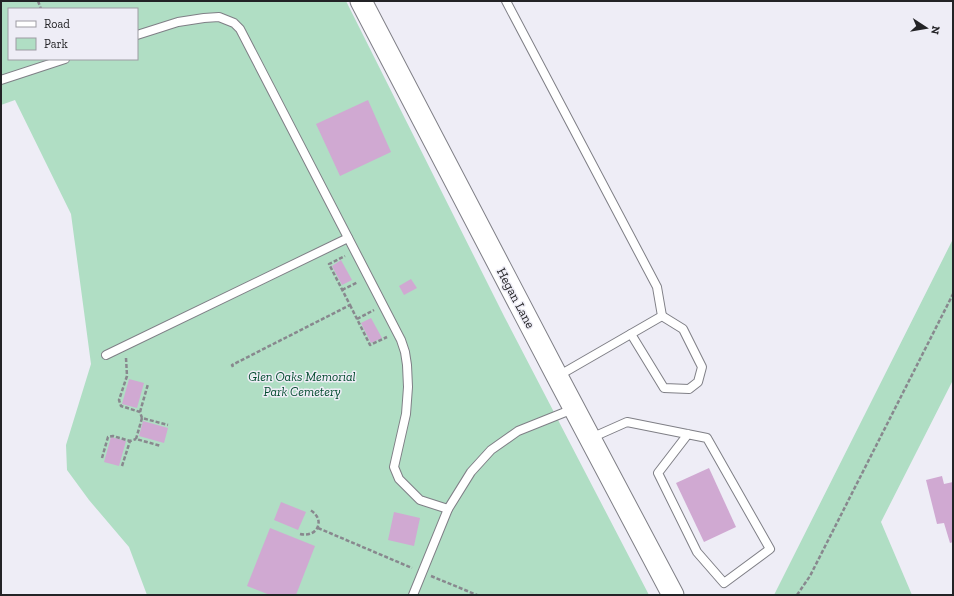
<svg xmlns="http://www.w3.org/2000/svg" width="954" height="596" font-family="'Zilla Slab',serif">
<style>
.green{fill:#b0dec4;fill-rule:evenodd}
.building{fill:#d0a9d2}
.lines{fill:none;stroke-linecap:round;stroke-linejoin:round}
.service-casing{stroke:#7f7f86;stroke-width:10}
.tertiary-casing{stroke:#7f7f86;stroke-width:23}
.path{stroke:#88888e;stroke-width:2.5;stroke-dasharray:4 2;stroke-linecap:butt}
.service{stroke:#fff;stroke-width:8}
.tertiary{stroke:#fff;stroke-width:21}
.labels{text-anchor:middle;dominant-baseline:central;stroke-width:3;stroke-linejoin:round;paint-order:stroke}
.street-label{font-size:13px;fill:#232326;stroke:#eeedf6}
.park-label{font-size:13px;font-style:italic;fill:#034b2f;stroke:#eeedf6}
</style>
<rect width="100%" height="100%" fill="#eeedf6"/>
<g class="green">
<path d="M1 1H346L505 318 649 595H147L129 547 89 500 67 470 66 445 91 364 71 214 15 100 1 105ZM9 9H137V59H9Z"/>
<path d="M953 239V380L881 522 912 595H774Z"/>
</g>
<g class="building">
<path d="M368 100 391 152 340 176 316 124Z"/>
<path d="M341 260 352 280 342 285 332 266Z"/>
<path d="M411 279 417 288 404 295 399 286Z"/>
<path d="M371 318 382 338 371 343 361 323Z"/>
<path d="M129 379 144 383 137 408 122 404Z"/>
<path d="M143 421 168 428 164 443 139 436Z"/>
<path d="M111 437 126 441 119 466 104 462Z"/>
<path d="M709 468 736 527 704 542 676 483Z"/>
<path d="M942 476 944 484 953 482V542L950 543 944 523 937 524 926 480Z"/>
<path d="M281 502 306 512 298 530 274 520Z"/>
<path d="M394 512 420 518 414 546 388 540Z"/>
<path d="M270 528 315 546 296 595H270L247 586Z"/>
</g>
<g class="lines">
<g class="service-casing">
<g id="service">
<path d="M506 1 657 287 662 316 558 376"/>
<path d="M137 35 178 22 204 18 219 17 234 23 240 29 401 340 405 352 407 365 408 387 406 414 394 467 399 479 420 500 448 509"/>
<path d="M1 80 65 59"/>
<path d="M631 334 664 388 689 389 698 382 702 367 683 329 662 316"/>
<path d="M106 355 348 238"/>
<path d="M591 438 627 422 707 438 770 549 724 583 697 552 658 473 688 434"/>
<path d="M413 595 448 509 471 472 491 450 518 431 573 409"/>
</g>
</g>
<g class="tertiary-casing">
<path id="tertiary" d="M361 1 557 376 673 595"/>
</g>
<g class="path">
<path d="M38 1 41 9"/>
<path d="M342 290 358 282"/>
<path d="M350 305 370 345 387 337"/>
<path d="M357 319 374 310"/>
<path d="M126 358 127 376 119 400 121 406 140 412 142 418 168 425"/>
<path d="M233 367 232 365 350 305 329 264 345 256"/>
<path d="M140 412 148 384"/>
<path d="M142 418 136 439 161 446"/>
<path d="M102 458 108 437 113 436 130 441"/>
<path d="M122 466 130 441 136 439"/>
<path d="M318 528 412 568"/>
<path d="M300 534C318 538 326 519 310 510"/>
<path d="M431 576 477 595"/>
<path d="M797 595 810 576 953 294"/>
</g>
<use href="#service" class="service"/>
<use href="#tertiary" class="tertiary"/>
</g>
<g class="labels">
<g class="street-label">
<text transform="translate(516 298) rotate(62)">Hegan Lane</text>
</g>
<g class="park-label">
<text x="302" y="376">Glen Oaks Memorial<tspan x="302" dy="15">Park Cemetery</tspan></text>
</g>
</g>
<rect width="954" height="596" fill="none" stroke="#232326" stroke-width="4"/>
<rect x="8" y="8" width="130" height="52" fill="#eeedf6" stroke="#9d9ca3"/>
<rect x="16" y="21" width="20" height="6" fill="#ffffff" stroke="#9d9ca3"/>
<text x="44" y="28" font-size="12" fill="#232326">Road</text>
<rect x="16" y="38" width="20" height="12" fill="#b0dec4" stroke="#9d9ca3"/>
<text x="44" y="48" font-size="12" fill="#232326">Park</text>
<g transform="translate(926 28) rotate(102)" stroke="#eeedf6" stroke-width="3" paint-order="stroke">
<path d="M0-3L7 15L0 10L-7 15Z" fill="#232326"/>
<text y="-6" font-size="11" font-weight="bold" text-anchor="middle" fill="#232326">N</text>
</g>
</svg>
